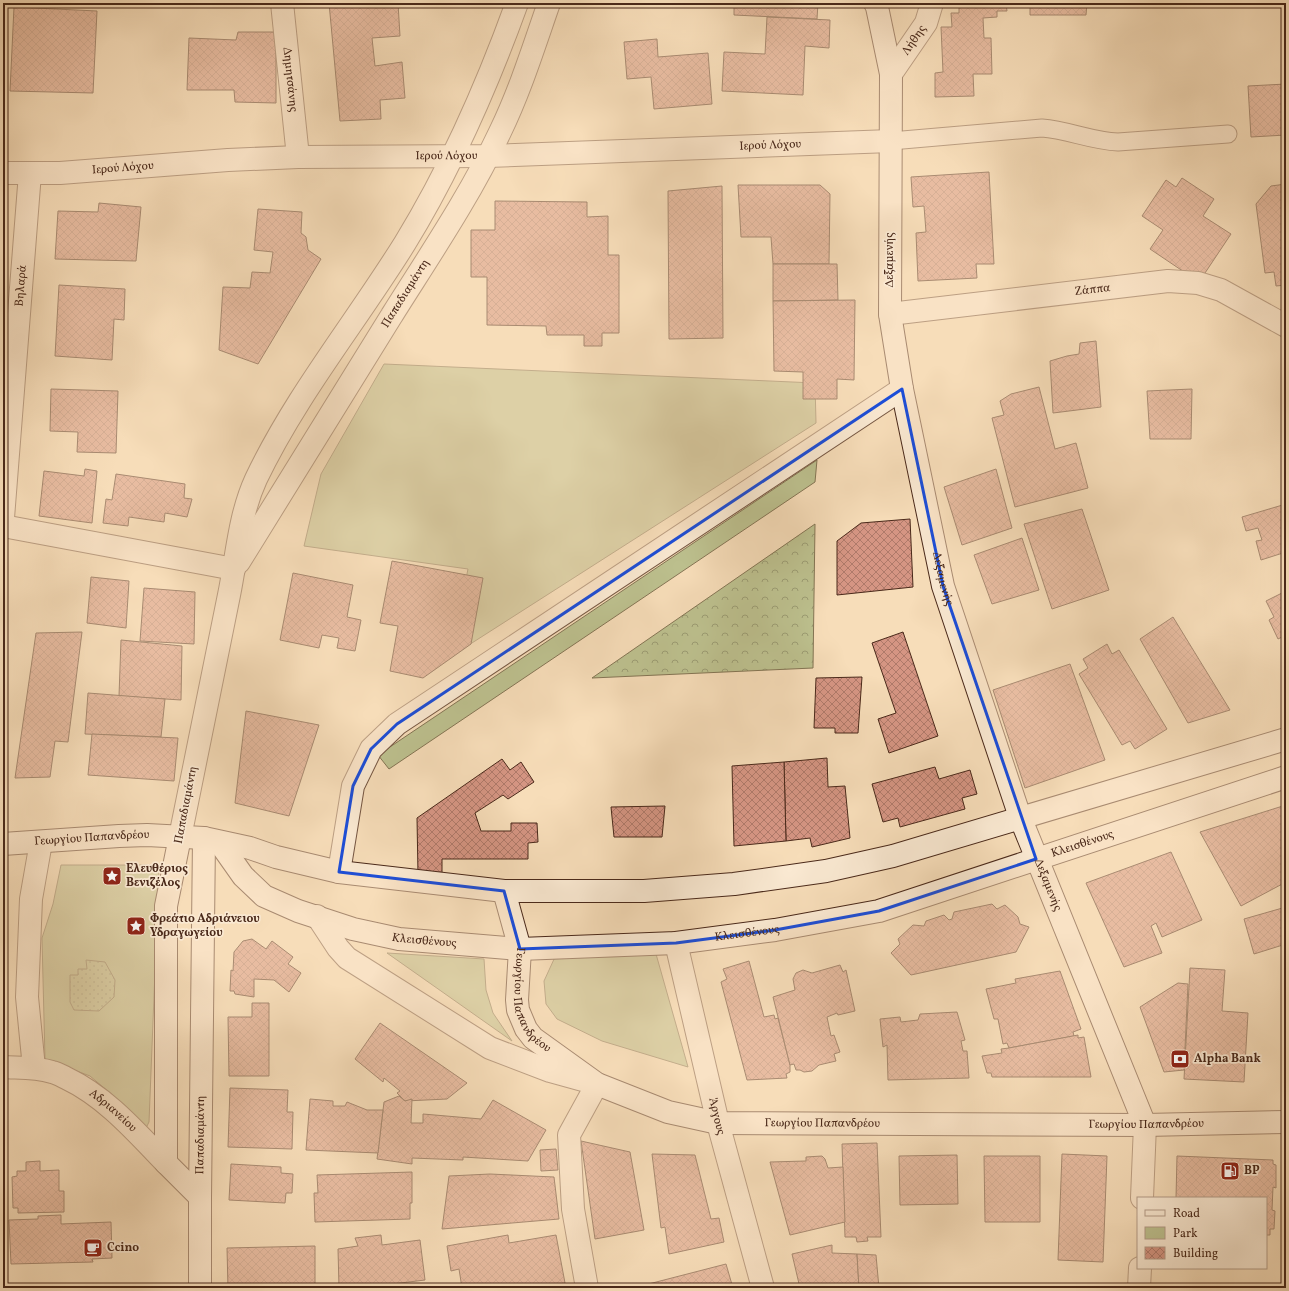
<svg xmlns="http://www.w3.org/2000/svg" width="1289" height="1291" font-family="Vollkorn,serif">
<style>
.green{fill:#bdc18f;stroke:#847554}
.forest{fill:url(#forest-crowns);stroke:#847554}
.park{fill:url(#park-dots);stroke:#847554}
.building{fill:url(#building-cross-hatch);stroke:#4a291a}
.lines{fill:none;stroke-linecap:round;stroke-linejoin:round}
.lane-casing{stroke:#755642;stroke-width:19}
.street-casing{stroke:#755642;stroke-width:24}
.secondary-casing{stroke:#4a291a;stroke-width:24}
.lane{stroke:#fae9d2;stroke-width:17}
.street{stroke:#fae9d2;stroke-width:22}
.secondary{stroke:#fae9d2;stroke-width:22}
.marked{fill:none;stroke:#1d4ed8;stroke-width:3;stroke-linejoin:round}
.labels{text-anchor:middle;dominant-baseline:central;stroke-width:3.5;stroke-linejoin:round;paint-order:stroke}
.street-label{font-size:12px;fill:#4a291a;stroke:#fae9d2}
.poi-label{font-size:12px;font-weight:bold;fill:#4a291a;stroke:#fae9d2;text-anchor:start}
</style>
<defs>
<pattern id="forest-crowns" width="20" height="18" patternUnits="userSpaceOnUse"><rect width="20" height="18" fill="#bdc18f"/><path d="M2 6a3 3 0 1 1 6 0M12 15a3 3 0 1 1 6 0" fill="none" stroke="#9c9d74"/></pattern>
<pattern id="park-dots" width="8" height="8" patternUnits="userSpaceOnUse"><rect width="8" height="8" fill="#bdc18f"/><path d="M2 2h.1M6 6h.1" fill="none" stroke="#9c9d74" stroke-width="1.8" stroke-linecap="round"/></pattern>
<pattern id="building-cross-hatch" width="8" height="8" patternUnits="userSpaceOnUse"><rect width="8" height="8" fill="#d59583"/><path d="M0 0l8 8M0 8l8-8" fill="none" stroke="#af7a6a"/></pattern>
</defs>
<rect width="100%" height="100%" fill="#f7ddb9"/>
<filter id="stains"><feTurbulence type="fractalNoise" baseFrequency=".005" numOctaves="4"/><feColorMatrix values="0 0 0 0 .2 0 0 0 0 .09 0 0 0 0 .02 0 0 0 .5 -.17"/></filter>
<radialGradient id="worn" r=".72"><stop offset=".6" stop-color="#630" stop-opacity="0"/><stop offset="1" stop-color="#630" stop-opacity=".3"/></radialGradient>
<g class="green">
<path d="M384 364 815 383 816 423 450 657 468 569 304 546 321 474Z"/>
<path d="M817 460 815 482 389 769 378 755Z"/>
<path d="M61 865H156L159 871 149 1122 146 1128 140 1127 116 1098 90 1076 45 1059 42 938 53 904Z"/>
<path d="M387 953 484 959 486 990 493 1013 512 1041Z"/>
<path d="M656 954 688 1067 602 1041 557 1019 546 1004 544 981 555 957Z"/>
</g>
<path class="forest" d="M815 524 813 668 592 678Z"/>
<path class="park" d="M86 960 105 962 115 980 114 997 99 1011 74 1010 70 1002V975H78V969H87Z"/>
<g class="building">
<path d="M329 3H398L400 36 372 38 375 66 402 62 405 98 380 100 381 119 340 121Z"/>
<path d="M734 3H818L817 19 734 15Z"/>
<path d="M959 3H1006L1007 11H997V17L983 18 984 38H991L992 74H973L974 96 935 97V73L943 72 941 27H952L951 13H959Z"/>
<path d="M1030 3H1087L1086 15H1030Z"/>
<path d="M14 7 97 11 93 93 10 91Z"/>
<path d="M767 17 830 20 829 48 805 46 803 95 722 91 724 52 765 54Z"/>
<path d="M238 32H276V103L235 102 234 90H187L189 38 236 40Z"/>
<path d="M657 39 658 57 708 53 712 104 654 109 651 77 627 79 624 42Z"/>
<path d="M1286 84V135L1251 137 1248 86Z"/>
<path d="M989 172 994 264H976L977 278 918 281 916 233 926 232 924 206 913 207 911 177Z"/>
<path d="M1182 178 1214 199 1203 216 1231 234 1199 282 1150 249 1163 230 1142 216 1166 180 1176 187Z"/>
<path d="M1286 184V285L1276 286 1274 272 1265 273 1256 204 1271 186Z"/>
<path d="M738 185H820L830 194 829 264H773L771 237H741Z"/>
<path d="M722 186 723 338 669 339 668 191Z"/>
<path d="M495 201 587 202V217L608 216V255H619V333H602V346H584V335H547L546 326 487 325V277H471V230H495Z"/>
<path d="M99 203 141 207 136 261 55 259 58 211 98 212Z"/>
<path d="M258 209 302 212 301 233 306 237 308 250 321 259 258 364 219 350 223 287 250 288 252 272 270 273 273 252 254 250Z"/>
<path d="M773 264H837L838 300 773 301Z"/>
<path d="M59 285 125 289 124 320 114 319 112 360 55 356Z"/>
<path d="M855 300 854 380 837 379V399H803V372L774 371 773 301Z"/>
<path d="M1096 341 1101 407 1053 413 1050 361 1067 356 1079 354 1080 343Z"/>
<path d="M1039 387 1055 449 1076 443 1088 488 1015 507 992 418 1004 415 1000 401 1011 394Z"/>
<path d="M51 389 118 391 116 453 77 452 78 432 50 431Z"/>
<path d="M1192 389 1191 439H1150L1147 391Z"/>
<path d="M85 469 97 471 92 523 39 516 44 471 84 476Z"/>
<path d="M996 469 1012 528 962 545 944 487Z"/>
<path d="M116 474 185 484 184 498 192 499 187 517 165 513 164 522 129 517 128 526 103 523 106 499 112 500Z"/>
<path d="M1286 504V552L1261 560 1256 541 1262 540 1258 528 1246 531 1242 517Z"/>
<path d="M1082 509 1109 590 1052 609 1024 524Z"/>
<path d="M910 519 913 587 837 595V541L861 523Z"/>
<path d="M1022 538 1039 590 992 604 974 555Z"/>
<path d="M392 561 483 578 471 644 423 678 390 671 398 626 380 623Z"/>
<path d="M293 573 353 585 347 617 361 620 355 651 337 648 339 638 322 635 319 648 280 640Z"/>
<path d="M91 577 129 581 126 628 87 623Z"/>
<path d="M144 588 195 592 194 644 140 641Z"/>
<path d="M1286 591V635L1278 639 1269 620 1274 617 1266 601Z"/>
<path d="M1173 617 1230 710 1188 723 1140 639Z"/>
<path d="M82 632 68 742 55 741 50 777 15 778 36 633Z"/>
<path d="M903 632 938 736 889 753 878 719 896 713 872 643Z"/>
<path d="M121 640 182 646 181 700 119 696Z"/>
<path d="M1107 644 1112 654 1119 650 1167 729 1135 749 1130 741 1122 745 1079 674 1088 668 1083 659Z"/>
<path d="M1070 664 1105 760 1025 788 993 690Z"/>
<path d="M862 677 858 733H835V728H814L816 678Z"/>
<path d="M88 693 165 699 161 737 85 734Z"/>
<path d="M246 711 319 725 289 816 235 803Z"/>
<path d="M92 734 178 738 174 781 88 775Z"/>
<path d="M827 758 828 787 845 786 850 838 812 847 810 838 786 841 784 762Z"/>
<path d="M502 759 510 770 521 762 534 782 508 799 503 795 475 813 481 831H511V823H537L538 842 528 843V859H442V874H418L417 818Z"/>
<path d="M784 762 786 841 734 846 732 766Z"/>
<path d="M935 767 939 779 970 770 977 794 962 798 965 809 900 827 898 818 883 822 872 784Z"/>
<path d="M1286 805V882L1241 906 1200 832Z"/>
<path d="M665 806 662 837H614L611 807Z"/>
<path d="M1171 852 1202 920 1162 937 1156 923 1151 926 1162 953 1124 967 1086 883Z"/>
<path d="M992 904 997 909 1005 905 1018 917 1020 924 1029 927 1016 952 911 975 891 953 900 944 898 939 913 925 924 926 926 921 944 915 949 920 952 919 954 912Z"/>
<path d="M1286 907V944L1254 954 1244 919Z"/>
<path d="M252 939 266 949 272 941 293 957 288 964 301 973 289 992 274 980 254 979V997L235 994 234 991H230L231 970 233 971 234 952 243 941Z"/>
<path d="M749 961 764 1017 774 1015 775 1019 778 1018 790 1065V1072L786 1074 787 1078 747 1080 721 982 727 979 723 969Z"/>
<path d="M840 965 843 972 846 970 855 1011 838 1015 837 1013 827 1017 831 1036 834 1035 840 1052 834 1054 836 1061 819 1065 812 1071 804 1072 800 1070H796L794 1064 790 1065 773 997 795 990 793 979 796 973 803 970 812 973Z"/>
<path d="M1190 968 1225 970 1222 1011 1248 1013 1244 1082 1184 1079Z"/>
<path d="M1060 971 1081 1029 1073 1032 1074 1036 1009 1048 1007 1043 1003 1044 998 1019H994L986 989 1016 983 1015 979Z"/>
<path d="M1178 983 1188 984 1184 1070 1164 1072 1140 1007Z"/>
<path d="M252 1003H269V1076H229L228 1017H252Z"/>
<path d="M957 1012 965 1040 961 1041 963 1051H967L969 1078 888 1080 887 1045 883 1047 880 1019 900 1017 901 1022 918 1020 920 1014Z"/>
<path d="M380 1023 467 1083 447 1099 405 1101 397 1093 400 1091 384 1078 383 1082 355 1059Z"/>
<path d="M1078 1035V1038L1084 1037 1091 1077H992L991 1073H987L982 1056 1002 1053 1001 1049 1009 1048Z"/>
<path d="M230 1088 288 1090 287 1112H293L292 1149 228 1147Z"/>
<path d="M399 1096 405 1101 412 1099 411 1123H423V1114L481 1119 493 1100 546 1130 528 1161 463 1157V1160L412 1158V1164L377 1159 384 1102Z"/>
<path d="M310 1099 333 1101V1106H345L347 1102 367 1110H383L378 1153 306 1150Z"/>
<path d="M581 1141 630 1152 644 1230 595 1239Z"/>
<path d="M877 1143 881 1237H867L868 1241 857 1242 856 1237H845L842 1144Z"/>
<path d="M556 1149 558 1170 541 1171 540 1150Z"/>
<path d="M652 1154 695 1155 711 1219 719 1218 724 1242 669 1254 665 1227 661 1228Z"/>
<path d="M1062 1154 1107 1156 1103 1262 1058 1260Z"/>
<path d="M957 1155 958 1204 900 1205 899 1156Z"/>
<path d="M822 1156 825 1159 828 1168 843 1167 845 1222 790 1235 770 1162 806 1161V1157Z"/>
<path d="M984 1156H1040V1222H985Z"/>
<path d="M1177 1156 1273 1160V1164L1276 1165V1188L1273 1187 1272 1210 1275 1211 1274 1229H1270V1235H1266V1198H1176Z"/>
<path d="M40 1161V1171L59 1170V1191H64V1212L18 1213V1208H13L12 1177 17 1176V1171H26V1162Z"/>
<path d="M231 1164 281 1167V1173L293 1174 292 1193H286L285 1203 229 1200Z"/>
<path d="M412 1172V1203H410V1219L315 1222 314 1193H318L317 1175Z"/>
<path d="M490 1174 554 1177 559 1219 442 1229 449 1176Z"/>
<path d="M61 1215V1224L111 1222 112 1258 92 1259 93 1262 11 1264 9 1220 38 1219V1216Z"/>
<path d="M381 1235 382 1245 420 1240 425 1280 360 1288 358 1285 339 1287 338 1249 358 1246 355 1238Z"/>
<path d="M508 1235 509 1243 556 1235 565 1283 538 1288H462L459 1269 451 1271 447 1246Z"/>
<path d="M832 1245V1253L857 1254 859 1288H800L792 1254Z"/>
<path d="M315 1246V1288H228L227 1248Z"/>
<path d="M857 1254 876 1255 879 1288H859Z"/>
<path d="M726 1264 733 1288H633Z"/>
</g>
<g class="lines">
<g class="lane-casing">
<path id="lane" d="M891 141 1042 128C1068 130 1092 141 1118 142L1228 134"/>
</g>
<g class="street-casing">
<g id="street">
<path id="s1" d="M282 3 298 157"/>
<path id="s2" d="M891 74 926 23 932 3"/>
<path id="s3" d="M3 173H60L228 160 298 157 488 156 891 141"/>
<path id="s4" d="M890 314 1168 281 1198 283 1221 290 1286 326"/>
<path id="s5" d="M3 518 30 173"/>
<path d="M3 526 234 569"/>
<path id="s6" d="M239 562C290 479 341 397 392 315 429 256 470 196 500 132 520 91 534 46 549 3"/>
<path d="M180 837C196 756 213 676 229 595 237 556 239 516 256 479 296 395 356 322 405 243 451 168 487 86 517 3"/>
<path d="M339 872 353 786 371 749 397 724 902 389"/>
<path d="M317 916 338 948 347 958 490 1048 550 1071 597 1084 569 1135 573 1209 587 1288"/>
<path id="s7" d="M676 943 718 1123 763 1288"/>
<path id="s8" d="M3 1067C19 1068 36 1067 52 1072 57 1073 62 1076 66 1078 106 1097 136 1132 166 1163"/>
<path d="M34 1068 27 997 31 899 41 842"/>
<path d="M1142 1198 1145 1125"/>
<path d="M1139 1288 1140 1268"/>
</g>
</g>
<g class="secondary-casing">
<g id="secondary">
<path id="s9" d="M875 3 877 7 891 74 890 314 902 389 943 586 1020 817 1145 1125"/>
<path d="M180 837 166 906V1163L200 1197"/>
<path id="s10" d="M219 842 243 876 264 896 298 911 353 929 399 939 520 949 676 943 775 930 879 911 1286 777"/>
<path id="s11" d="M3 844 119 836 147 835 204 838 250 848 276 857 339 872 504 891H644L734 884 826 871 893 856 1286 739"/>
<path id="s12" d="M504 891 520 949 517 1000 518 1010 526 1029 533 1038 597 1084 668 1112 718 1123 1145 1125 1286 1122"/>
<path id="s13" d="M200 1288V1197L204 838"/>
</g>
</g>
<use href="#lane" class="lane"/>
<use href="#street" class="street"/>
<use href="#secondary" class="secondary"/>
</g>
<path d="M0 0H1289V1291H0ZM902 389 943 586 1036 859 879 911 775 930 676 943 520 949 504 891 339 872 353 786 371 749 397 724Z" fill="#f7ddb9" fill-opacity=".55" fill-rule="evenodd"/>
<path class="marked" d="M902 389 943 586 1036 859 879 911 775 930 676 943 520 949 504 891 339 872 353 786 371 749 397 724Z"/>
<defs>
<g id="sight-square" transform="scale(1)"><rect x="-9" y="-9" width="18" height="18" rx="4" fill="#8f2418" stroke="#fae9d2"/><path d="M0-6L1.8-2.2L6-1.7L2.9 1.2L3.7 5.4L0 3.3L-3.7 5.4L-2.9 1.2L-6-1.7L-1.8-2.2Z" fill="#fff"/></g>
<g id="bank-square" transform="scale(1)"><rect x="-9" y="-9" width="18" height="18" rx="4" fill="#8f2418" stroke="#fae9d2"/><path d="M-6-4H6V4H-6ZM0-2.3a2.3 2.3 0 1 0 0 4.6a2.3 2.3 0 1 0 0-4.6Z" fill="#fff"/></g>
<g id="fuel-square" transform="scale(1)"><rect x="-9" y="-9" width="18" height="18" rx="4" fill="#8f2418" stroke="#fae9d2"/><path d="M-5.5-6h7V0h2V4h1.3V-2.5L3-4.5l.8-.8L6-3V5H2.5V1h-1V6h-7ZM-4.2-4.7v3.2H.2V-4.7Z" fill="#fff"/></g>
<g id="cafe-square" transform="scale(1)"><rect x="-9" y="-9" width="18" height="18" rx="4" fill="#8f2418" stroke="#fae9d2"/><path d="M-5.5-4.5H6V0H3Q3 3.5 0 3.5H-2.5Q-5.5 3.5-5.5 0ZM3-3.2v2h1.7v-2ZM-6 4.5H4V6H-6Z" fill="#fff"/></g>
</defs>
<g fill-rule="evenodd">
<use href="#sight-square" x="112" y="876"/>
<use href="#sight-square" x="136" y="926"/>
<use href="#bank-square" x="1180" y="1059"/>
<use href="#fuel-square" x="1230" y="1171"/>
<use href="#cafe-square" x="93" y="1248"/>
</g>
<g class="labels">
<g class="street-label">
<text stroke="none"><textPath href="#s2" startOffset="41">Λήθης</textPath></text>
<text stroke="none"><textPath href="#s1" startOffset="77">Δημητσάνης</textPath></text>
<text stroke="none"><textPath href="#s3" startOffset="768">Ιερού Λόχου</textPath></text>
<text stroke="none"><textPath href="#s3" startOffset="444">Ιερού Λόχου</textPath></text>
<text stroke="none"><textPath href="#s3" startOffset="120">Ιερού Λόχου</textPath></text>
<text transform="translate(890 260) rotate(-90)">Δεξαμενής</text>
<text stroke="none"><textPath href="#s5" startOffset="233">Βηλαρά</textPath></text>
<text stroke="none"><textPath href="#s4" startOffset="204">Ζάππα</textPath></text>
<text stroke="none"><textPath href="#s6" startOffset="316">Παπαδιαμάντη</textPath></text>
<text stroke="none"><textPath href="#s9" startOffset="583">Δεξαμενής</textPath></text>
<text transform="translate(186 805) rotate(-79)">Παπαδιαμάντη</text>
<text stroke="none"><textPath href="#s11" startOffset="89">Γεωργίου Παπανδρέου</textPath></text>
<text stroke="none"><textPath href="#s10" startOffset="910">Κλεισθένους</textPath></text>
<text stroke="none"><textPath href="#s9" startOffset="907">Δεξαμενής</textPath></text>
<text stroke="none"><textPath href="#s10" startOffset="562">Κλεισθένους</textPath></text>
<text stroke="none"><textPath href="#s10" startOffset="238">Κλεισθένους</textPath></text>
<text stroke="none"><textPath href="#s12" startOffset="116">Γεωργίου Παπανδρέου</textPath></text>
<text stroke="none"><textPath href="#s8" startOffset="122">Αδριανείου</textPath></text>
<text stroke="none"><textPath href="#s7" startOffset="178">Άργους</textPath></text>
<text stroke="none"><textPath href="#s12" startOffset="464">Γεωργίου Παπανδρέου</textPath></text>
<text stroke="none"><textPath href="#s12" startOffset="788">Γεωργίου Παπανδρέου</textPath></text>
<text stroke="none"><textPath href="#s13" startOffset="153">Παπαδιαμάντη</textPath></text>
</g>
<g class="poi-label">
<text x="126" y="869">Ελευθέριος<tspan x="126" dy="14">Βενιζέλος</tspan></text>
<text x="150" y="919">Φρεάτιο Αδριάνειου<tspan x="150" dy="14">Υδραγωγείου</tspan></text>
<text x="1194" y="1059">Alpha Bank</text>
<text x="1244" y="1171">BP</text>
<text x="107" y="1248">Ccino</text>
</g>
</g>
<rect width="1289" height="1291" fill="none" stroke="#f7ddb9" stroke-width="16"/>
<rect x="4" y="4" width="1281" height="1283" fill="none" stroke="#4a291a" stroke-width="2"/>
<rect x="8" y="8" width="1273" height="1275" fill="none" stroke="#4a291a"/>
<rect x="1137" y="1197" width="130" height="72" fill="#fae9d2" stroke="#b49c88"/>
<rect x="1145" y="1210" width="20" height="6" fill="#fae9d2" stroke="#b49c88"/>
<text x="1173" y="1217" font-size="12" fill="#4a291a">Road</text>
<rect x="1145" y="1227" width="20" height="12" fill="#bdc18f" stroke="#b49c88"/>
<text x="1173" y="1237" font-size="12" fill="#4a291a">Park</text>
<rect x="1145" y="1247" width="20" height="12" fill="url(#building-cross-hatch)" stroke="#b49c88"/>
<text x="1173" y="1257" font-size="12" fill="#4a291a">Building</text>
<rect width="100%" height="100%" filter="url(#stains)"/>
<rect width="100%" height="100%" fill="url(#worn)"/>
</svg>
